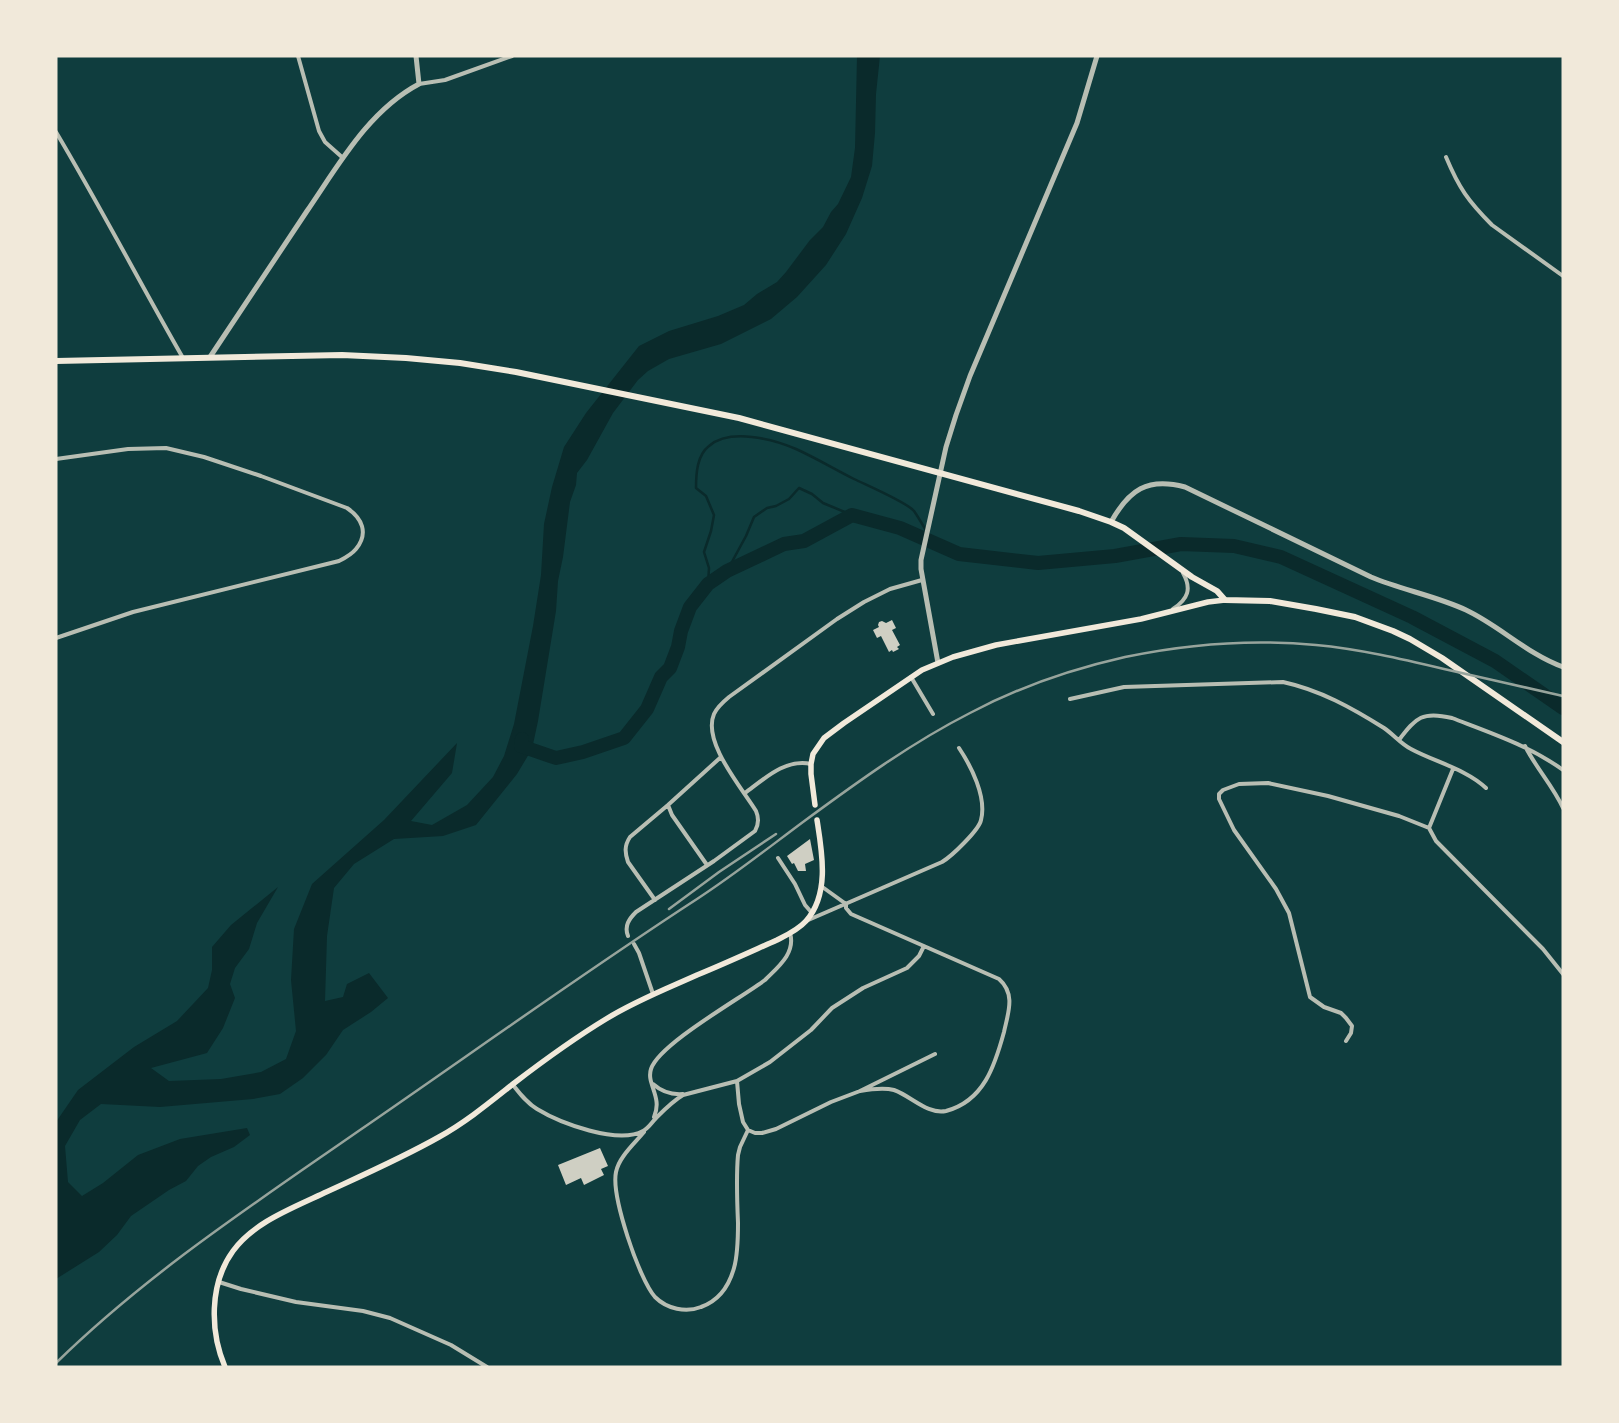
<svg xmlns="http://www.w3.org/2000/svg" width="1619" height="1423" viewBox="0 0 1619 1423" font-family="Barlow,sans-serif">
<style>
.water{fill:#0a2a2b}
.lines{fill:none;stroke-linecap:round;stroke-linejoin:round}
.stream{stroke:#0a2a2b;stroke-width:2.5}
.river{stroke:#0a2a2b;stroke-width:14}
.building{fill:#cfcfc3}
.minor{stroke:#b8beb3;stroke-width:4}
.tertiary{stroke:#b8beb3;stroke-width:5}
.secondary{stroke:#f1e9da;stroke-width:5.5}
.primary{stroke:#f1e9da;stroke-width:6}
.rail{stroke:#97a49c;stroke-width:2.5}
</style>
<rect width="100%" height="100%" fill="#0f3d3e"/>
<path class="water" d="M857,56h23l-4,38 -1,39 -3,33 -10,32 -16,36 -20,31 -29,32 -26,22 -50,25 -52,15 -21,12 -10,9 -25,33 -26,47 -10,13 -1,12 -6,17 -7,55 -5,24 -2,30 -18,110 -6,28 -15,25 -41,51 -33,11 -49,3 -40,25 -20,24 -7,48 -2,65 18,-4 4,-13 22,-11 19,25 -17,14 -28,18 -17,25 -23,23 -23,16 -27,5 -93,8 -59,-3 -21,16 -15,26 3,36 14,14 21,-13 35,-28 42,-16 67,-11 3,7 -16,12 -23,10 -13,9 -12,15 -17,9 -38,26 -14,19 -18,17 -43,27v-157l22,-32 56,-43 43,-26 31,-33 4,-18v-23l19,-22 47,-38 -21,36 -8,26 -14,19 -5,16 5,14 -12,30 -16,25 -56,15 18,13 52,-2 40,-7 25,-13 10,-28 -5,-51 3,-51 18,-45 72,-64 73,-77 -5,30 -41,48 21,4 35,-20 26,-28 11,-21 10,-32 19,-98 8,-51 3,-51 8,-37 12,-40 22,-34 53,-67 30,-15 49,-15 26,-11 13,-11 20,-12 9,-10 24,-32 13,-13 8,-15 7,-8 13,-27 4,-29z"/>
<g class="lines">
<path class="stream" d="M727,571l19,-35 8,-19 13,-9 9,-2 13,-7 10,-11 13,6 11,9 29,12
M708,584l1,-16 -5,-16 7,-21 3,-16 -8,-19 -10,-8c0,-14 1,-33 13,-42 21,-18 64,-7 87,3 20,9 38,20 58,30 12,6 52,23 60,32 7,10 13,22 20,33"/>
<path class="river" d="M522,739l-1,7 35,12 27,-6 41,-14 23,-29 14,-32 9,-9 8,-21 3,-16 9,-24 18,-23 19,-13 57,-27 20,-3 48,-26 48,13 59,26 79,9 77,-7 66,-12 53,2 47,11 131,60 83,44 68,47"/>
</g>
<path class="building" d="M892,620l4,8 -4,2 8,15 -3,2 2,2 -6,3 -1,-2 -3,2 -8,-16 -4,2 -4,-8 6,-3 -1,-2 1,-3 3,-1 4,2z
M810,839l4,21 -9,4 1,7h-8l-4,-8 -2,1 -5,-8z
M600,1148l8,18 -7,3 3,6 -20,10 -3,-7 -15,7 -8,-20z"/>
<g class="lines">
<path class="minor" d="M298,56l21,75 6,11 18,16
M419,84l26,-4 67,-24
M56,132c44,74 84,151 127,226
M1446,157c13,31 22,44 46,68l71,51
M56,459l72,-10 38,-1 38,9 57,19 86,32c15,10 22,25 9,41 -4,5 -11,9 -17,12l-206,51 -77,26
M1173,609c15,-10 19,-20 10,-36
M911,677l22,37
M1070,699l54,-12 159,-5c37,8 69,26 101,46 9,6 17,16 27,21 24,13 55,20 75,39
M1399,740c17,-23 24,-29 53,-22 39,15 78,28 111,52
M1525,746c11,22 28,40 38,62
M745,793c19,-14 41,-35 66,-29
M668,805l4,10 35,50
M1429,828l24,-59
M778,858l17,26 10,21 7,8
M821,886l25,18v4l5,6 148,65c17,15 9,34 5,53 -9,33 -20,69 -58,79 -18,4 -35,-15 -52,-21 -11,-3 -23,-1 -34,1
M655,900l-27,-38c-3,-9 -4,-16 2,-25l38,-32 53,-48
M806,921l136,-59c10,-6 37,-32 39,-42 6,-23 -10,-54 -22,-72
M628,936c-4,-10 1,-17 8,-24l78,-51 41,-30c4,-7 4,-13 1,-20 -14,-23 -54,-69 -42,-97 3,-7 9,-12 15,-17l108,-78 27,-17 26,-13 32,-9
M634,944l5,9 14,41
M1346,1041l5,-8 1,-7 -6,-8 -5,-5 -17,-6 -14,-10 -21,-84 -13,-24 -42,-59 -15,-31v-5l4,-4 16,-6 29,-1 60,13 71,20 30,12 7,13 107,108 20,25
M737,1081l2,23 4,18 5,8 7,3h7l14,-4 55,-27 29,-11 75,-37
M653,1084c9,8 18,11 30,10
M513,1085c7,9 14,18 24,24 23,14 81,36 106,22 6,-3 9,-9 14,-14 8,-8 16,-16 26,-22l54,-14 33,-19 41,-32 21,-22 31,-20 44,-20 12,-12 5,-10
M654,1117c9,-20 -8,-33 -3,-48 8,-25 90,-71 114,-89 13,-13 31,-27 25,-47
M644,1132c-10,12 -25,25 -28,40 -5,24 23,107 39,125 12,12 31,16 46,10 17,-6 28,-21 33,-39 4,-14 4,-30 4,-45 -1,-23 -2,-46 0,-68l2,-8 8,-17
M219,1282l22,7 55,13 67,9 27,7 61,27 36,22"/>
<path class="tertiary" d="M210,357c32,-48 64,-97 97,-146 31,-45 61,-100 112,-127l-3,-28
M1111,522c18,-32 36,-45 74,-35l186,90c31,13 65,19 95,33 34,16 61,44 97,57
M938,663l-17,-94v-9l25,-113 10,-32 14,-39 107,-253 20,-67"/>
<path class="secondary" d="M815,805l-4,-31v-10l2,-10 11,-16 20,-15 78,-53 31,-13 43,-12 145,-26 67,-17 17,-2
M225,1367c-15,-35 -16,-83 8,-116 21,-29 60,-43 91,-58 39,-18 78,-35 115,-56 27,-15 50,-34 74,-53 30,-23 60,-45 93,-65 29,-18 60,-30 91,-44 27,-11 53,-23 80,-35 10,-5 21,-10 29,-19 24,-27 16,-69 11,-101"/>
<path class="primary" d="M56,361l286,-6 64,3 54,5 56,9 223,46 340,93 32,11 13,6 68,49 25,14 8,9 45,1 46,8 39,8 38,14 17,8 32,19 121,84"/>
<path class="rail" d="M669,909l50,-37 57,-38
M56,1363c92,-90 199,-160 304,-233 112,-77 223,-157 337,-231 37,-24 71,-51 106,-77 53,-39 108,-79 167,-109 49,-26 102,-44 155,-56 62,-13 128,-18 191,-12 43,4 86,14 128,24 40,9 79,18 119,27"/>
</g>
<rect width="1619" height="1423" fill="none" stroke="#f1e9da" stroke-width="115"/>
</svg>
